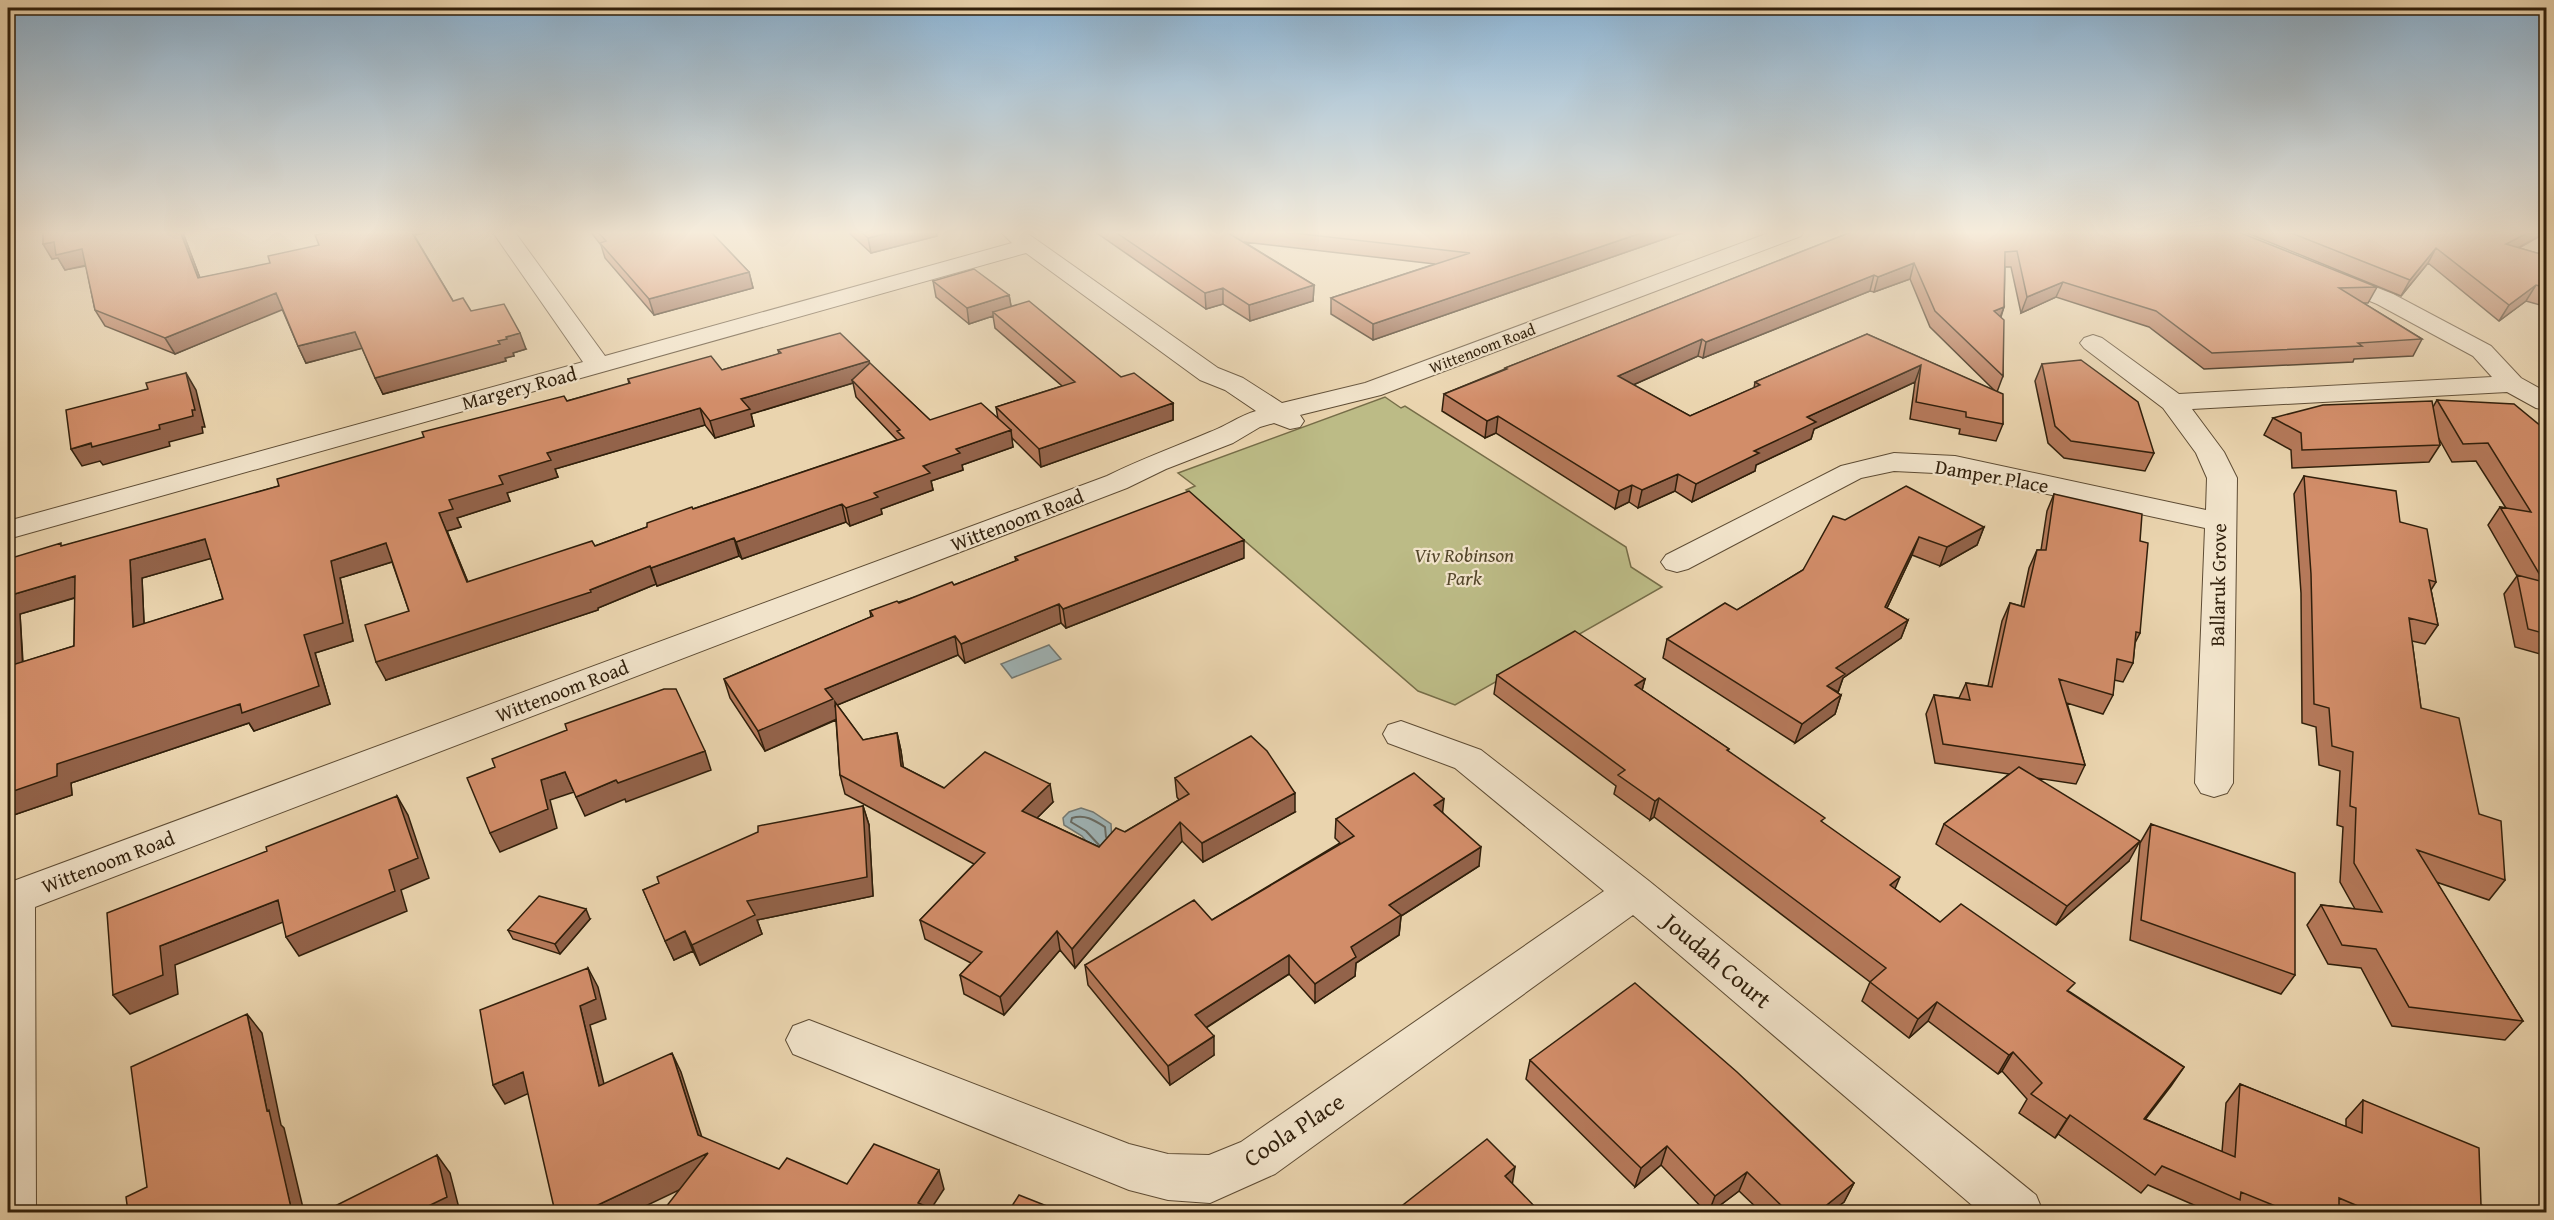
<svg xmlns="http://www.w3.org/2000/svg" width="2554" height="1220" viewBox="0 0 2554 1220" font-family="'Gentium Book Plus',serif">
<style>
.green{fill:#bcbb86;stroke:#766d48;stroke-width:1.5}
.water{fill:#9fb5b8;stroke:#737973;stroke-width:1.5}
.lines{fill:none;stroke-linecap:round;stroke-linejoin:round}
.shore{stroke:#686a62;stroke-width:2}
.minor-casing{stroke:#5e4c34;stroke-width:2}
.minor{fill:#f1e3ca;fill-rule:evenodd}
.wall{fill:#b5795a;stroke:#301f0b;stroke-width:1.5;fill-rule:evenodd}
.shaded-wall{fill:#93634a;stroke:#301f0b;stroke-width:1.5}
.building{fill:#d28d69;stroke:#301f0b;stroke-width:1.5;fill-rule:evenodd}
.labels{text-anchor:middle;stroke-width:4.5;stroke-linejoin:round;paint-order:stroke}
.far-street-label{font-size:16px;fill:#301f0b;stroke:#f1e3ca}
.street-label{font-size:20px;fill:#301f0b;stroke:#f1e3ca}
.park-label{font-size:20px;font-style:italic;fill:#53462a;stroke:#f1e3ca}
.near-street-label{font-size:24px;fill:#301f0b;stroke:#f1e3ca}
</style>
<rect width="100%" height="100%" fill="#ead4ae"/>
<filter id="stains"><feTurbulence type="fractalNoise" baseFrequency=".00333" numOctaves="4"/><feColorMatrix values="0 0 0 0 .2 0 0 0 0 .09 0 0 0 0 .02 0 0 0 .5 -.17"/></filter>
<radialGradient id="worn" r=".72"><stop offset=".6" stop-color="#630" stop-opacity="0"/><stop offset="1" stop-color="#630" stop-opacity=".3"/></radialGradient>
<path class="green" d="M1385,397l16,11 4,-2 221,141 5,20 31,20 -207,118 -37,-14 -232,-201 9,-4 -17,-13z"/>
<path class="water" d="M1049,645l12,14 -49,19 -11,-14z
M1081,808l12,4 18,12 1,19 -18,8 -12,-15 -18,-11 -1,-7 6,-6z"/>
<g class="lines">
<path class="shore" d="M1099,845l-13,-14 -15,-9 1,-4c13,-4 22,2 33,9l1,10"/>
<defs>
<path id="minor" d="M492,231h22l91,125 407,-113 -10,-10 2,-2h20l194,137 25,10 39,25 83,-20 409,-152h30l-3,5 -420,159 -81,20 4,6 -4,6 -10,2 -16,-6 -14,4 -27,16 -67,26 -39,19 -1092,419 1,305h-28v-329l1099,-407c34,-17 68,-29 103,-44 16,-6 29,-16 46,-21l-31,-21 -25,-10 -174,-127 -1018,286v-18l575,-159z
M2332,270l61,24 98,52 30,32 25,14v18l-10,-2 -29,-16 -315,17 32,43 13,26 -4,305 -6,10 -13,4 -13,-4 -6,-10 10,-255 -250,-54 -61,-3 -33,7 -173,91 -11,3 -11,-3 -5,-7 5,-7 175,-89 53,-13 61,3 251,54 1,-32 -11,-25 -33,-45 -79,-60 -4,-5 4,-5 9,-3 9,3 77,56 313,-17 -19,-21 -96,-52 -53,-22 -4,-5 4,-5z
M1401,721l80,29 168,131 387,314 7,17h-63l-347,-297 -358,259 -65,29 -42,-3 -39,-10 -336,-136 -7,-14 7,-14 16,-6 320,124 39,10 41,1 32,-13 363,-251 -149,-123 -67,-25 -5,-9 5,-9z"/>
</defs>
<use href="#minor" class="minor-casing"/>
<use href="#minor" class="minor"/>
</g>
<path class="wall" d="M43,231h149l-9,2 17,45 232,-47 -18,4 39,66 18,10 55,38 -13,4 1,3 -9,2 1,3 -123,33 -21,-46 -56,15 -8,-17 -16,-37 -107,45 -70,-28 -10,-16 -9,-44 -21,4 -7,-12 -6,1z
M590,231h120l39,41 4,16 -99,27 -49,-57 -4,-13z
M847,231h89l1,5 -66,17z
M1094,231h593l-314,109 -42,-26v-16l104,-34 -191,-22 70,43 -1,16 -63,20 -27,-17 -17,5z
M1854,231l523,56 -9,16h-5l59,36 -9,17 -59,3 -1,3 -149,7 -55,-42 -93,-30 -35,16 -10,-46h-6l-1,40 -3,10 2,59 -6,16 6,32 -7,17 -37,-7 1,-5 -50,-10 5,-37 -101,47 -3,10 -55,26 -1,6 -63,31 -17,-11 -37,17 -9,-6 -14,7 -119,-76 -11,5 -43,-27 2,-17 61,-25v-1zM1910,279l20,48 65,64 -128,-57 -112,48 -1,6 -64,28 -57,-31 65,-29 5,2 167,-67 4,1z
M2242,231h305v1l-28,16 28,8v51l-21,-6 -27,20 -71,-58 -27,33z
M933,281l76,14 2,12 110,70 52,26v17l-132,47 -30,-30 2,10 -51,18 1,5 -32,11 2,9 -52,19 1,5 -32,12 -4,-4 -104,37 -3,-3 -82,30 -1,-2 -58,24v2l-212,70 23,-69 -17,-49 -52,16 13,63 -38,12 15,51 -76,27 -5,-8 -178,60 1,12 -64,22v-86l5,-2 -1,-53 -4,1v-118l55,-13 158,-43 346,-102 62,-17 -1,-5 94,-9 57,-16 -1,-4 91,11v2l61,57 68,-1 -2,-12 66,-21 -67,-58 -2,-12 -24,8 -33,-27zM853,383l3,14 41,43 -204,69 -46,18 -52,19 -127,36 -21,-51 14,-4 -4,-9 53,-17 -3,-8 51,-16 -3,-8 150,-44 10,13 39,-12 -3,-12zM211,558l12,41 -79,25 -2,-46zM75,598l-1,48 -51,16 -3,-48z
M2042,364l112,89 -9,18 -81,-13 -16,-15 -13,-62z
M2437,400l110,31v225l-32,-9 -11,-53 13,-18 -29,-51 12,-18 6,1 -30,-47 -24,1 -14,-25 2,8 -11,17 -137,6 -1,-18 -27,-15 9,-17 160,-11z
M2304,476l96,46 36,60 -5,8 7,35 -13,19 -13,-3 9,67 58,106 26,66 -16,20 -53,-18 87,139 -18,19 -113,-14 -31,-58 -33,-4 -21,-39 14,-20 34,4 -15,-27 3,-55 -6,-2 3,-54 -21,-6 -3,-38 -14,-4 -1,-130 -7,-99z
M2054,494l86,47v92l-5,10 -2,20 -10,19 -9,-2 -1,15 -10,19 -36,-11 18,62 -9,19 -39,-6 92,83 -73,64 -120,-81 8,-20 65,-50 -74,-11 -9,-49 8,-19 25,3 7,-15 22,3 14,-65 8,-18 11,3 8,-38 8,-18h4l6,-39z
M1845,520l139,7 -7,18 -37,21 -28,-11 -25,53 21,12 -7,18 -58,40 -5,15 3,2 -6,19 -40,29 -132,-85 4,-19 70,-29 66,-40z
M1015,557l229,1 -178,70 -5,-5 -96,40 -7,-8 -121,50 26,35 34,-7 4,18 2,16 41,21 109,14 -16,16 62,29 80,-47 -2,-3 -2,-19 120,34 -92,50 -21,-21 -107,127 -15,-18 -56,65 -40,-21 -4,-19 11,-12 -46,-24 -5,-19 54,-56 -129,-70 -5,-19 -4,-55 -71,31 -35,-53 -6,-19 147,-62 -1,-6 84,-26 62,-24z
M1497,675l148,4 -3,11 87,59 -1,2 95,72 72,66 45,33 130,70 114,75 -39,52 77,33 4,-49 14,-19 106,43v-8l17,-19 118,105 16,7h-287l-62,-27 -7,8 -83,-59 -3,4 -36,-25 8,-14 -25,-28 -4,3 -70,-53 -19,17 -47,-37 8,-19 -216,-165 -4,3 -36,-26 2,-8 -122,-92z
M863,806l6,19 4,71 -116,24 5,14 -62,31 -7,-14 -19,9 -31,-70z
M1443,813l36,53 -78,50 -2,19 -43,28 -1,13 -40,27 -26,-29 -83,54 8,27 -44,30 -82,-100 -3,-20 127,-45 128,-77 -5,-5 1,-19z
M2151,824l144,151 -14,19 -151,-54 10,-97z
M590,919l-30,35 -47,-15 -5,-9z
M1530,1060l324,123 -10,19 -13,10h-70l-22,-21 -28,21h-5l-45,-47 -26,22 -109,-108z
M2547,1195v17h-4l-1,-13z"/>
<path class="shaded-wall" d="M180,231h12l-9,2 23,61 -8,-16z
M409,231h23l-21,5z
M896,231h40l1,5 -66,17 -3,-15z
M1647,231h40l-314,109v-16z
M2531,231h16v1l-50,27 9,-15z
M54,242l28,7 9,15 -26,6 -7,-12 -6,1 -9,-15z
M2436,248l-8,15 -27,33 9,-16z
M1914,263l-4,16 -36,13 4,-15z
M749,272l4,16 -99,27 -5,-16z
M1874,275l-4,16 -167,67 3,-16z
M2063,282l-7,15 -35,16 6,-16z
M1314,285l-1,16 -63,20 -1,-16z
M2536,285l-10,16 -27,20 10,-16z
M1223,288v16l-17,5 -1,-16z
M276,293l8,16 -109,45 -10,-16z
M1009,295l3,16 -19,1v4l-24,8 -2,-16z
M2004,307l-6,16 -4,-12z
M355,332l8,16 -57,15 -8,-17z
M520,333l6,16 -13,4 1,3 -9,2 1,3 -123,33 -8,-16 123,-37 8,-4z
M1702,339l-4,17 -83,37 3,-17z
M869,361l3,16 -20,3 1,3 -102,31 3,12 -39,12 -5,-17 31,-22z
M1921,365l-6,17 -101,47 -3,10 -55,26 -1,6 -63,31 4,-18 58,-33 53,-34z
M186,373l10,17 9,37h-3l1,6 -34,9 1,4 -67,19 -3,-4 -18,5 -11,-17 88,-24z
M1173,403v17l-132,47 -2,-18z
M700,408l5,17 -150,44 3,8 -51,16 3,8 -53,17 4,9 -14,4 28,69 -8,-18 -28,-69 10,-13 98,-47z
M1498,416l-2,17 -11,5 2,-17z
M1011,430l2,17 -51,18 1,5 -32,11 2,9 -52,19 1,5 -32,12 -4,-18 110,-59z
M1678,474l-3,17 -37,17 4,-18z
M1632,485l-3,17 -14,7 4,-18z
M842,504l4,18 -104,37 -6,-17z
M1984,527l-7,18 -37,21 7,-19z
M1919,537l-7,18 -33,70 6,-18z
M734,538l5,18 -82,30 -6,-18z
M205,539l11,18 -74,21 3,67 -12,-18 -3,-67z
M1244,540v18l-178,70 -3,-19z
M386,543l9,18 -55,17 13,63 -38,12 15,51 -76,27 -5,-8 -178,60 1,12 -64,22v-24l49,-29 247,-129 27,-74z
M650,566l6,18 -58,24v2l-212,70 -10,-18 214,-72z
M75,576l12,18 -67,20 3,58 -15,5v-81z
M1059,604l2,19 -96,40 -4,-19z
M1908,620l-7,18 -58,40 -5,14 -11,-6 9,-18z
M955,636l3,19 -123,51 4,12 -74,33 -7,-20 67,-42z
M1645,679l-5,19 -5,-13z
M1841,695l-6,19 -40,29 7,-19z
M897,733l4,18 5,34 -5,-19z
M705,751l6,19 -85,32 -1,-3 -40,17 -9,-19 40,-17z
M565,772l9,20 -24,8 7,28 -57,24 -10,-19 51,-53z
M1050,784l3,18 -28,28 -3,-19z
M1295,793v19l-92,50 -1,-19z
M397,796l11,19 21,63 -28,12 6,21 -108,45 -13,-19 103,-67z
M1659,798l-5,19 -4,3 5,-19z
M1444,799l-2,19 -8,-13z
M863,806l6,19 4,71 -116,24 5,14 -62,31 -8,-20z
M1180,822l2,19 -107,127 -3,-19z
M2140,841l-11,20 -73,64 11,-19z
M1481,847l-2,19 -78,50 -2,19 -43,28 -1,13 -40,27v-19l36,-37 38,-42z
M1900,877l-8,19 -2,-11z
M278,900l13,19 -116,46 3,29 -48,20 -17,-19 47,-49z
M586,909l4,10 -30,35 -5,-10z
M685,931l8,20 -19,9 -9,-19z
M1057,931l3,19 -56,65 -4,-18z
M1289,955v19l-93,60 -1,-19z
M588,968l10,19 8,32 -16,6 19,80 -10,-19 -19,-80z
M1937,1002l-9,19 -19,17 9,-19z
M247,1014l15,19 19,92 3,3 20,84h-12l-25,-101z
M1214,1036v19l-44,30 -2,-19z
M2013,1052l-11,19 -4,3 11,-19z
M672,1053l9,19 26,81 -9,-18z
M2184,1067l-13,19 -40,52 13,-19z
M523,1072l11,19 -29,13 -12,-19z
M2070,1115l-12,19 -3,4 12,-19z
M1667,1146l-6,19 -26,22 6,-19z
M707,1153l10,19 -84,40h-50z
M437,1155l13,18 10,39h-44z
M1515,1167l-3,19 -7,-10z
M939,1170l5,19 -15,23 -11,-9z
M1747,1172l-8,19 -28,21h-2l6,-16z
M1854,1183l-10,19 -13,10h-13z"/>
<path class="building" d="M43,231h137l18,47 72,-15 -2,-7 51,-11 -4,-10 16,-3v-1h80l42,70 10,-3 8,13 33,-7 16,29 -14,4 1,2 -9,2 2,3 -125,34 -20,-46 -57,14 -22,-53 -111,45 -70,-28 -13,-61 -26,6 -2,-13 -11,2z
M597,231h113l39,41 -100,27 -49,-56 6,-2z
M860,231h36l-28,7z
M1114,231h111l89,54 -65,20 -26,-17 -18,5z
M1276,231h371l-274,93 -42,-26 139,-45z
M1854,231h382l141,56 -38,1 83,51 -64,4 4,3 -150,7 -56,-42 -93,-29 -36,15 -10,-46 -12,1 -1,55 -10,4 10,9 -1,56 -68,-65 -21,-48 -36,14 -4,-2 -168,67 -4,-3 -84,37 72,40 70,-31 -5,-3 112,-48 136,60v30l-37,-7v-5l-50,-10 5,-37 -114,52 9,5 -62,29 5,2 -63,31 -18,-10 -36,16 -10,-5 -13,6 -121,-75 -11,5 -43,-27 63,-25 -2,-1z
M2286,231h245l-25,13 41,12v32l-11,-3 -27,20 -73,-57 -26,32z
M974,269l35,26 -42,13 -34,-27z
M1029,301l92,76 13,-4 39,30 -134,46 -43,-42 79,-25 -82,-70z
M840,333l29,28 -128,38 9,10 -40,12 -10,-13 -153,45 4,7 -52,16 4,8 -54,16 4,9 -14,4 28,69 125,-41 3,5 52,-19v-4l45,-16 1,2 211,-71 -7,-7 3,-1 -48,-50 18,-17 60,57 51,-17 30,27 -55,19 4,4 -37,13 7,7 -56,20 4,4 -32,11 -4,-4 -106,38 -2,-4 -83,30 -1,-2 -60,24 1,2 -215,70 -11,-37 44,-14 -23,-68 -55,18 12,62 -39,12 15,51 -77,27 -2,-9 -183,60v12l-49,17v-62l5,-2 -1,-64 62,-19 1,-70 -67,20v-37l53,-16v3l218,-60 -2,-7 147,-42 -2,-5 142,-36 3,5 63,-18 -2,-4 83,-23 11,14 59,-17 -3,-3zM205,539l18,60 -90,28 -3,-67z
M2081,360l57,42 16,51 -83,-12 -16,-15 -13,-62z
M186,373l9,37h-3l1,6 -34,9 1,4 -68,18 -1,-4 -20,6 -5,-39 82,-21 -2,-6z
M2437,400l77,4 33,27v203l-19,-5 -11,-54 27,7 -44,-75 31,5 -43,-69 -25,1z
M2432,401l8,44 -138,5 -1,-17 -28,-15 50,-13z
M2304,476l92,15 4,31 27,7 9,53 -7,-2 9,45 -29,-7 12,90 38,10 20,96 22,7 4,59 -88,-30 106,171 -114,-14 -33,-58 -34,-4 -21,-40 61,7 -28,-49 2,-55 -6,-2 3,-54 -21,-6 -3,-38 -15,-4 -3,-130z
M1906,486l78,41 -37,20 -28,-10 -34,70 23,13 -72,48 9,6 -18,12 14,9 -39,29 -135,-85 58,-36 12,7 66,-40 30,-54 12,4z
M1189,491l55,49 -181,69 -4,-5 -98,40 -6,-8 -130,53 8,10 -75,32 -34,-52 149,-63 -3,-5 27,-10 2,2 53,-21 2,3 64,-25 -3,-3z
M2054,494l88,20 -2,27 8,2 -8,90 -4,-1 -3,31 -16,-4 -4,36 -54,-16 26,86 -142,-21 -9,-49 36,5 -4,-17 26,4 18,-84 14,4 13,-57h9z
M8,603l1,51h-1z
M1575,631l70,48 -10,6 94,64 -2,1 98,68 -4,3 79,56 -10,8 50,37 21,-18 114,79 -8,8 117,76 -40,52 91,38 5,-73 122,49 1,-33 116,48 2,57 16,7h-125l-33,-14v14h-49l-49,-20 -1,8 -78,-34 -7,9 -85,-60 -3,4 -36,-25 11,-11 -29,-31 -4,3 -72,-53 -19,17 -48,-37 16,-14 -227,-170 -4,3 -37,-26 7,-5 -128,-95z
M664,689h12l29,62 -87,32 -2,-3 -40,17 -11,-25 -24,8 7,29 -58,24 -23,-55 28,-11 -3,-8 75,-29 -2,-6z
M835,702l28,38 34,-7 4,33 43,22 41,-36 65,32 -28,27 77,36 17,-19 9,4 64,-38 -14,-16 76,-42 16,15 28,42 -93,50 -22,-21 -108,127 -15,-18 -57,66 -40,-22 22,-23 -62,-32 65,-67 -145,-78z
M2019,767l121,74 -73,65 -123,-82z
M1414,773l30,26 -10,6 47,42 -92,58 12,10 -50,32 5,10 -41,27 -26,-29 -94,60 19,21 -46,30 -83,-101 109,-65 18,20 142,-84 -18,-17z
M397,796l21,62 -29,12 6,21 -109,46 -8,-37 -118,46 3,29 -50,20 -6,-82 160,-62 -1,-4z
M863,806l4,71 -120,24 8,14 -63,30 -7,-14 -20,10 -22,-51 16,-7 -2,-6 101,-45v-6z
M2151,824l144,49v102l-154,-55z
M539,896l47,13 -31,35 -47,-14z
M588,968l8,31 -16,7 19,80 73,-33 26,82 81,34 8,-11 60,26 27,-40 65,26 -21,33 22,9h-278l46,-59 -125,59h-28l-32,-140 -30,13 -13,-75z
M1635,983l102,89 117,111 -36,29h-30l-41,-40 -32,24 -48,-50 -26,22 -111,-108z
M247,1014l20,97 2,-1 23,102h-164l-2,-15 21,-10 -16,-120z
M1487,1139l28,28 -10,9 35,36h-146z
M437,1155l10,42 -31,15h-93z
M1019,1195l43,17h-54z"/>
<linearGradient id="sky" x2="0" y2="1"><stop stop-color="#8bb4d5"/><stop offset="0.58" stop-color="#f6ecdb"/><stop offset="1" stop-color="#f6ecdb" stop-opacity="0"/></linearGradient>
<rect width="2554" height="401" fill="url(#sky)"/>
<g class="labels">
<g class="far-street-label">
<text transform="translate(1482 348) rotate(-21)" y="6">Wittenoom Road</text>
</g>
<g class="street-label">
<text transform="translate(519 388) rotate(-15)" y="7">Margery Road</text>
<text transform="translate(1992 476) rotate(10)" y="7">Damper Place</text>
<text transform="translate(1017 520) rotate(-21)" y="7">Wittenoom Road</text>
<text transform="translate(2218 585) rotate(-89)" y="7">Ballaruk Grove</text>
<text transform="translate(562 691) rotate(-21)" y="7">Wittenoom Road</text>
<text transform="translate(108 862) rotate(-21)" y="7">Wittenoom Road</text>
</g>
<g class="park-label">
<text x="1464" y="562">Viv Robinson<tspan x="1464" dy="23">Park</tspan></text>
</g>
<g class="near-street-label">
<text transform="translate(1717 961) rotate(40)" y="8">Joudah Court</text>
<text transform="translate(1294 1130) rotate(-33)" y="8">Coola Place</text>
</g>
</g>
<rect width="2554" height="1220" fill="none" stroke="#ead4ae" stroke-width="30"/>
<rect x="9" y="9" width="2536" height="1202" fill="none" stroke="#301f0b" stroke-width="3"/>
<rect x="15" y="15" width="2524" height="1190" fill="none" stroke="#301f0b" stroke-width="1.5"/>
<rect width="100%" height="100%" filter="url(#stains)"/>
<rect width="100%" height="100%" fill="url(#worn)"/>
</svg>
